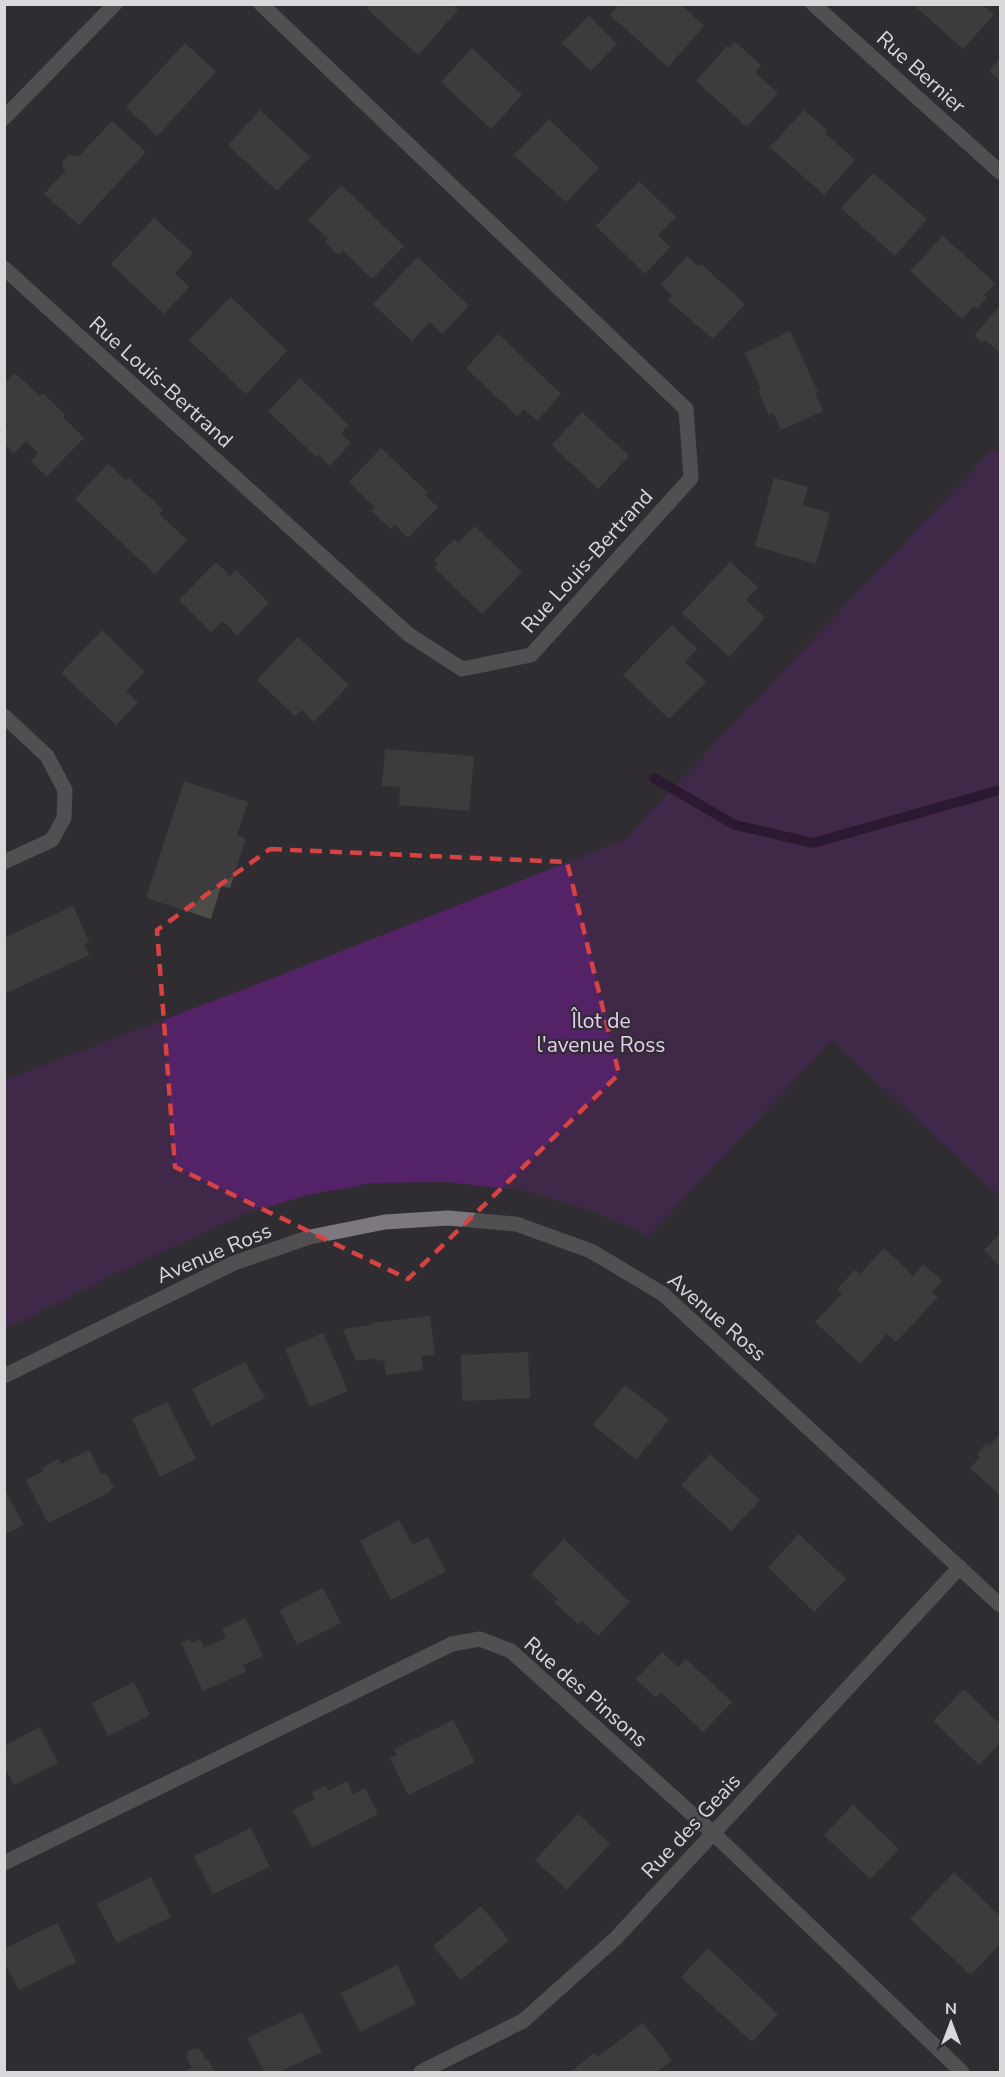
<svg xmlns="http://www.w3.org/2000/svg" width="1005" height="2077" viewBox="0 0 1005 2077" font-family="'Nunito Sans',sans-serif">
<style>
.green{fill:#542367}
.lines{fill:none;stroke-linecap:round;stroke-linejoin:round}
.stream{stroke:#240032;stroke-width:10}
.building{fill:#4e4c47}
.street{stroke:#7c787d;stroke-width:15}
.marked{fill:none;stroke:#d74243;stroke-width:4.5;stroke-dasharray:12 8;stroke-linejoin:round}
.labels{text-anchor:middle;stroke-width:4.5;stroke-linejoin:round;paint-order:stroke}
.street-label{font-size:21px;fill:#dad8db;stroke:#302d32}
.park-label{font-size:21px;fill:#e8ccf5;stroke:#302d32}
</style>
<rect width="100%" height="100%" fill="#302d32"/>
<path class="green" d="M993,449l7,6v742l-168,-157 -183,196 -56,-25 -68,-20 -78,-9 -75,1 -65,12 -67,21 -126,58 -109,55v-249l253,-96 366,-144z"/>
<g class="lines">
<path class="stream" d="M654,778l81,47 78,18 187,-53"/>
</g>
<path class="building" d="M369,4h84l5,6 -40,45 -52,-47z
M619,4h61l24,22 -36,41 -58,-52z
M920,4h62l12,11 -31,34 -46,-41z
M589,16l28,28 -26,27 -29,-28z
M735,42l26,23 -6,7 23,21 -31,34 -51,-46 31,-35 3,2z
M185,43l31,29 -59,64 -31,-29z
M472,48l50,47 -31,34 -50,-47z
M1000,58v23l-11,-10z
M260,110l50,47 -33,34 -49,-46z
M804,110l23,20 -2,3 30,27 -31,35 -54,-48z
M549,119l50,49 -33,34 -52,-47z
M112,121l34,31 -67,73 -35,-31 22,-24 -3,-2v-7l6,-6 10,1z
M873,173l54,46 -32,37 -54,-48z
M639,181l37,36 -18,18 12,12 -25,27 -49,-48z
M341,185l63,61 -32,33 -29,-28 -4,4 -14,-13 3,-4 -20,-18z
M154,218l39,35 -18,20 14,14 -25,27 -53,-50z
M943,236l52,47 -11,12 3,3 -10,10 -3,-2 -12,13 -52,-48z
M687,256l12,11 2,-3 44,40 -32,35 -45,-39 4,-5 -11,-10z
M418,257l51,49 -27,28 -12,-12 -18,19 -39,-37z
M231,297l56,54 -41,43 -57,-54z
M998,308l2,2v43l-15,-13 -3,3 -8,-7z
M790,331l28,61 -3,1 8,18 -42,19 -8,-17 -4,2 -11,-24 3,-2 -16,-36z
M498,334l63,60 -24,27 -13,-12 -7,7 -51,-48z
M15,373l25,23 3,-3 22,22 -2,2 21,21 -38,39 -15,-16 7,-8 -12,-12 -12,12 -10,-9v-15l4,-3 -4,-4v-38z
M300,378l49,47 -8,8 10,10 -21,23 -11,-11 -3,2 -48,-46z
M582,412l47,44 -31,33 -46,-44z
M381,448l46,44 -2,3 13,12 -30,31 -13,-13 -4,4 -20,-18 4,-4 -26,-25z
M108,464l18,16 3,-2 34,32 -4,4 28,26 -32,34 -80,-75z
M774,478l34,9 -5,18 27,8 -14,51 -61,-18z
M475,526l47,46 -40,42 -47,-46 3,-4 -4,-4 20,-21 4,4z
M216,562l14,14 6,-6 33,33 -32,32 -14,-14 -12,11 -32,-32z
M730,562l28,25 -12,13 19,18 -36,39 -47,-44z
M672,625l25,24 -12,13 21,20 -37,37 -46,-44z
M102,630l43,42 -19,19 12,12 -22,22 -55,-52z
M298,637l51,48 -35,37 -12,-12 -7,6 -38,-36z
M385,749l89,7 -5,55 -70,-6 1,-18 -18,-1z
M184,781l64,21 -11,33 9,3 -16,50 -9,-2 -10,33 -65,-21z
M73,906l16,36 -5,3 5,10 -85,39v-56z
M1000,1234v33l-16,-17z
M884,1248l29,28 10,-12 19,17 -11,11 7,5 -42,45 -9,-8 -27,30 -45,-42 27,-28 -5,-5 18,-19 5,4z
M430,1316l5,39 -14,1 2,14 -37,5 -2,-15 -8,1 -1,-3 -19,3 -13,-32 28,-4v-2z
M323,1333l25,58 -38,16 -25,-58z
M528,1352l2,46 -68,3 -1,-46z
M245,1362l20,36 -54,28 -19,-37z
M625,1385l44,34 -33,41 -43,-35z
M167,1402l29,57 -36,18 -28,-58z
M1000,1434v61l-30,-27 10,-11 -3,-3 9,-11 3,3z
M89,1450l13,25 4,-2 8,15 -5,2 1,2 -62,31 -22,-43 18,-9 -2,-3 16,-9 3,5z
M710,1454l50,46 -29,31 -50,-46z
M4,1488l20,37 -20,10z
M399,1520l14,25 15,-8 18,34 -55,29 -31,-59z
M799,1534l47,45 -32,33 -46,-45z
M564,1539l66,63 -32,34 -16,-15 -3,4 -25,-23 4,-3 -27,-25z
M323,1588l18,35 -44,22 -17,-35z
M245,1618l18,38 -20,9 3,7 -43,19 -22,-48 9,-4 2,4 8,-4 4,9 22,-10 -4,-9z
M662,1652l16,15 8,-8 46,43 -29,30 -42,-40 -5,6 -20,-19z
M134,1682l16,33 -42,21 -16,-33z
M964,1689l36,35v19l-21,22 -46,-44z
M453,1720l22,42 -67,33 -18,-37 7,-3 -3,-6z
M40,1727l18,36 -44,22 -10,-19v-20z
M347,1781l6,13 12,-6 13,26 -66,34 -19,-38 22,-11 -3,-7 14,-7 2,6z
M853,1805l46,44 -29,30 -46,-44z
M578,1814l32,30 -43,46 -32,-30z
M251,1828l19,39 -57,27 -19,-38z
M954,1872l46,44v28l-29,31 -61,-56z
M151,1877l20,40 -54,26 -20,-39z
M481,1906l28,34 -48,40 -28,-34z
M57,1923l19,39 -57,28 -15,-29v-12z
M708,1948l70,66 -26,28 -71,-65z
M397,1965l19,39 -56,28 -19,-39z
M302,2012l20,40 -43,20h-15l-17,-34z
M643,2023l29,37 -15,12h-87l24,-19 3,4z
M195,2048l6,2 5,10 2,-1 7,13h-33l10,-4 -5,-10 1,-7z"/>
<g class="lines">
<path class="street" d="M813,4l187,168
M4,118l111,-114
M4,268l404,366 54,35 69,-14 160,-177 -5,-69 -425,-405
M4,716l43,40 18,34 -1,28 -12,22 -48,22
M4,1376l230,-113 76,-26 75,-15 63,-4 68,6 75,27 72,43 337,311
M4,1863l448,-219 28,-5 31,12 202,182 249,239
M421,2072l102,-51 93,-83 344,-371"/>
</g>
<path d="M0 0H1005V2077H0ZM270,849l297,13 52,212 -211,205 -233,-112 -18,-237z" fill="#302d32" fill-opacity=".55" fill-rule="evenodd"/>
<path class="marked" d="M270,849l297,13 52,212 -211,205 -233,-112 -18,-237z"/>
<g class="labels">
<g class="street-label">
<text transform="translate(921 72) rotate(42)" y="7">Rue Bernier</text>
<text transform="translate(161 382) rotate(42)" y="7">Rue Louis-Bertrand</text>
<text transform="translate(587 561) rotate(-48)" y="7">Rue Louis-Bertrand</text>
<text transform="translate(214 1253) rotate(-23)" y="7">Avenue Ross</text>
<text transform="translate(717 1317) rotate(41)" y="7">Avenue Ross</text>
<text transform="translate(586 1692) rotate(41)" y="7">Rue des Pinsons</text>
<text transform="translate(691 1826) rotate(-47)" y="7">Rue des Geais</text>
</g>
<g class="park-label">
<text x="601" y="1028">Îlot de<tspan x="601" dy="24">l'avenue Ross</tspan></text>
</g>
</g>
<rect width="1005" height="2077" fill="none" stroke="#dad8db" stroke-width="12"/>
<g transform="translate(951 2023)" stroke="#302d32" stroke-width="4.5" paint-order="stroke">
<path d="M0-4.5L10 22L0 15L-10 22Z" fill="#dad8db"/>
<text y="-9" font-size="16" font-weight="bold" text-anchor="middle" fill="#dad8db">N</text>
</g>
</svg>
